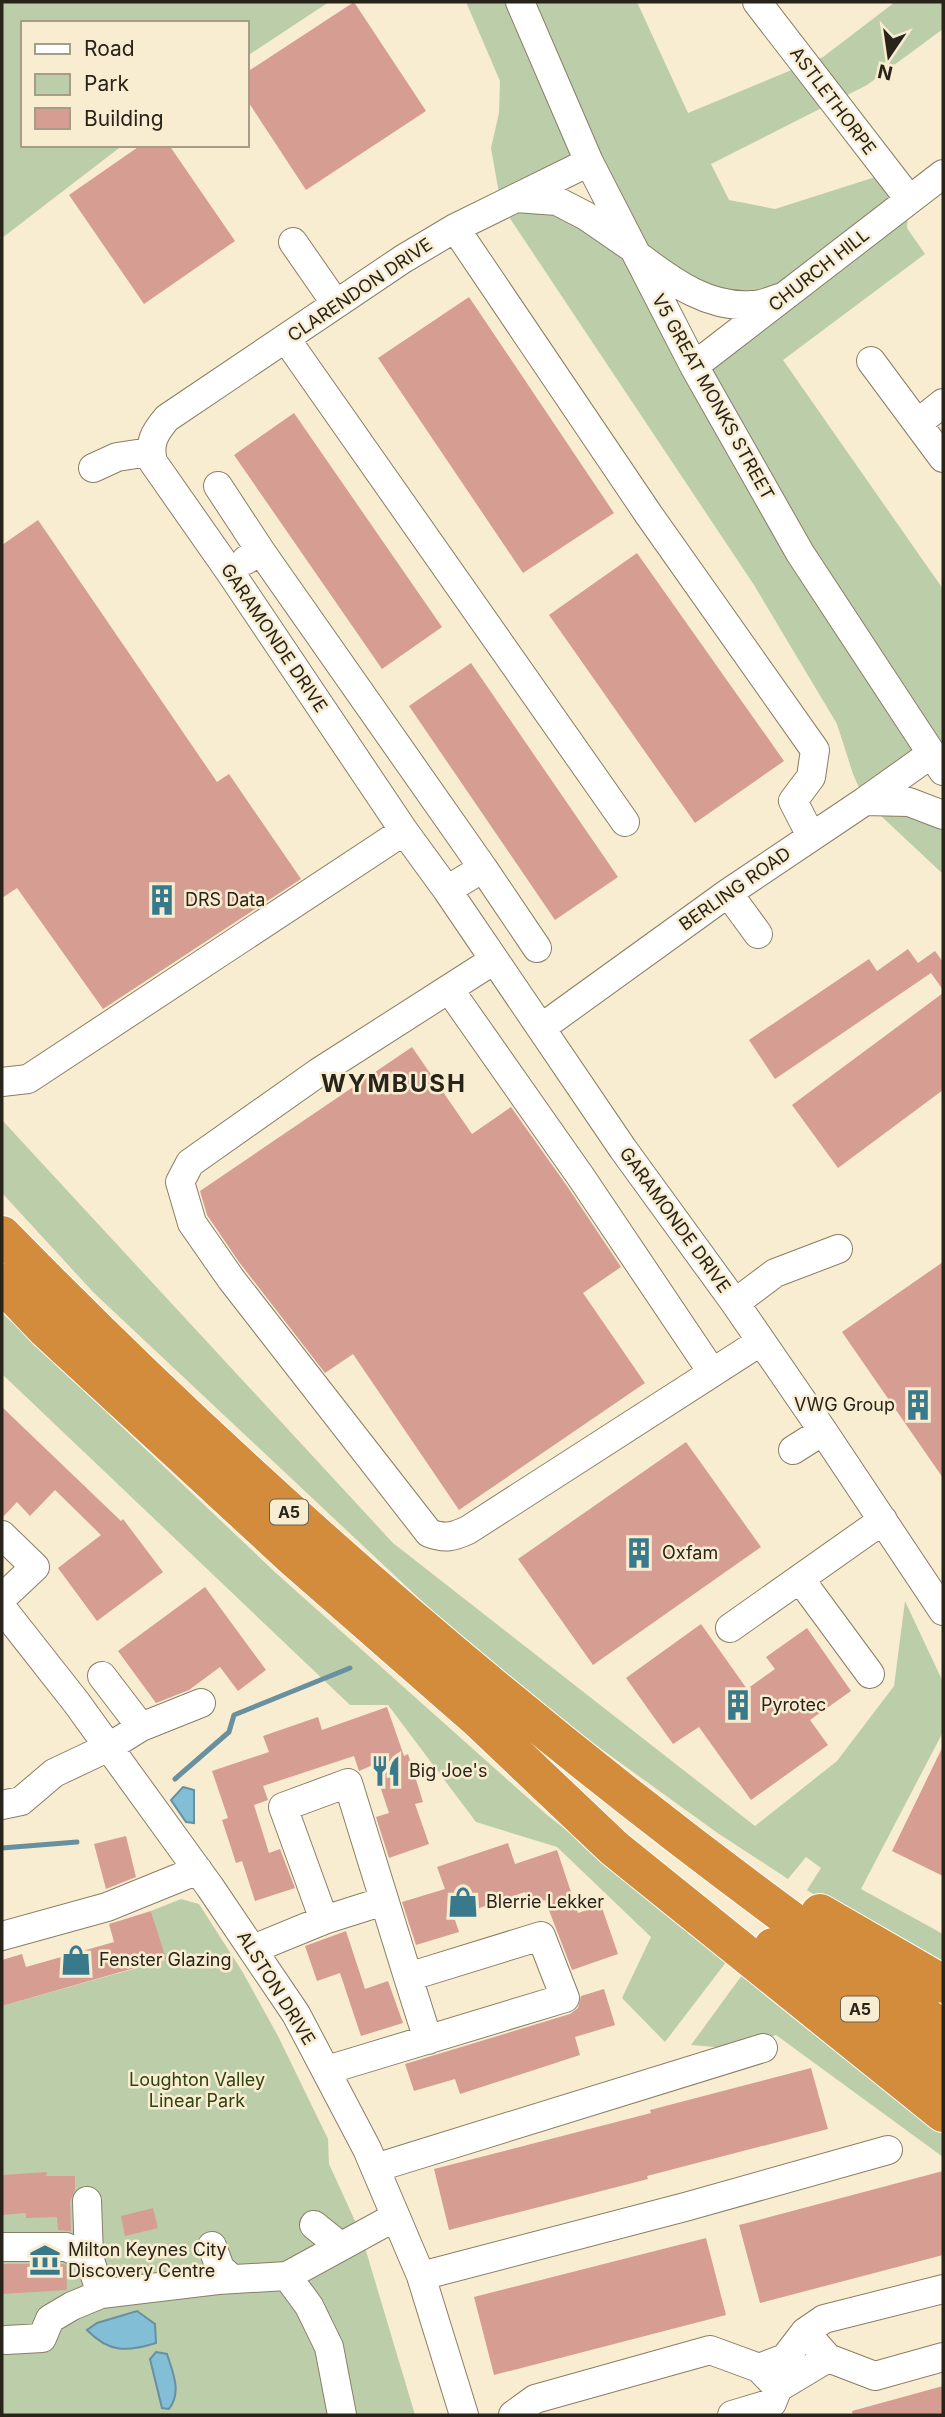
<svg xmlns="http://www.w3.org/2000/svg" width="945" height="2417" viewBox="0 0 945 2417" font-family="Inter,sans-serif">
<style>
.green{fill:#bbcea9;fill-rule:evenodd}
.water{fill:#83bed7;stroke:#68909e;stroke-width:2}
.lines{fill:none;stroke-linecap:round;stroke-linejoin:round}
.stream{stroke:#68909e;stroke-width:5}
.building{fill:#d69d93}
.minor-casing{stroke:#897e65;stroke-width:30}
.highway-casing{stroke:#fff;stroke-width:40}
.minor{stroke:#fff;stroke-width:28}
.highway{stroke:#d38c3c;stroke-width:38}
.labels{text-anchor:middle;stroke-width:5;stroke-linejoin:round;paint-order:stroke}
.shield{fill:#f9edd1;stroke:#676051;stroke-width:2}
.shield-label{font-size:16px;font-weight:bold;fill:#29241a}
.street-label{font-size:18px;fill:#29241a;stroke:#f9edd1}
.poi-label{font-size:18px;fill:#29241a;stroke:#f9edd1;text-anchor:start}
.park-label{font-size:18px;fill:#2d420f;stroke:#f9edd1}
.district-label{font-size:24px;font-weight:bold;letter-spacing:2px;fill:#29241a;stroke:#f9edd1}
</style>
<rect width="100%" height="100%" fill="#f9edd1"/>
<path class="green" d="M2,2h327l-82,54v-33h-224v122h100l-121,93z
M466,2h171l51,111 135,-56 72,-55h48v27l-76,56 -156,79 18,36 46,9 113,-36 21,26 -2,29 18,26 -142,106 160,229v182l-12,-17 -64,46 76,15v59l-78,-73 -12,-27 -16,-50 -83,-139 -253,-380 -10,-57 8,-35 1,-32zM589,162l42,85 -113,-50zM638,256l115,49 -59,61z
M2,1120l391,423 362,283 82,-65 57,-75 11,-85 38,81v50l-82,157 82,45v34l-101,-56 -35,-22 14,-22 -15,-11 -18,22 -69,-45 -212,-153 -413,-388 -92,-100z
M2,1313l275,261 270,241 183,142 -65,85 -43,-44 29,-61 -94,-90 -81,-25 -88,-117h-38l-348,-331z
M181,1899l18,5 43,67 36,65 50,103 1,25 32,70 54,181h-413v-409l163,-46 -14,-49z
M745,1971l198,160v26l-167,-122 -38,14 -47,-4z"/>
<path class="water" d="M183,1787l11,3v33l-8,-1 -15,-22z
M137,2311l18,13 1,19c-29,9 -47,10 -69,-13l10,-7z
M156,2352l11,2c6,19 15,38 2,55l-7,-1 -12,-49z"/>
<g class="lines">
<path class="stream" d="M175,1779l54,-47 5,-17 116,-47
M2,1848l75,-6"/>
</g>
<path class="building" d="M354,2l72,109 -120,79 -59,-90v-28z
M141,145h28l66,96 -91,63 -75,-109z
M469,297l145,216 -91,60 -145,-215z
M294,413l148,214 -60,42 -148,-214z
M38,520l179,262 12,-8 72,105 -198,130 -86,-121 -15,10v-353z
M637,553l147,208 -89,62 -146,-208z
M471,663l147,214 -63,43 -146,-214z
M908,949l10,14 17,-12 8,11v28l-12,-17 -156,106 -26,-39 120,-81 8,12z
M943,993v97l-105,78 -46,-63z
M412,1047l60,87 39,-27 56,79 54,81 -38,26 62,90 -186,127 -106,-156 -28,19 -86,-111 -32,-47 -7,-24z
M943,1262v216l-101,-146z
M2,1407l119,114 2,-2 40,53 -66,49 -39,-53 43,-33 -46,-45 -25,26 -13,-14 -15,16z
M686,1442l75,105 -168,118 -75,-106z
M205,1587l61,83 -28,21 -18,-24 -31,23 -33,13 -38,-52z
M701,1624l46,65 28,-20 -9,-12 41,-29 44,63 -41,29 18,25 -77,55 -52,-73 -26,17 -47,-66z
M387,1707l17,49 4,-2 15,48 -8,2 14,40 -40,14 -13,-41 13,-4 -16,-48 -14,6 -5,-15 -91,30 5,14 -14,5 15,48 11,-4 15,39 -40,13 -13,-40 -6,2 -14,-43 6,-2 -16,-47 57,-19 -6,-16 55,-19 4,13z
M943,1746v130l-51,-25z
M126,1836l10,41 -30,12 -12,-45z
M508,1843l7,21 42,-14 21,63 23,-8 17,49 -46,16 -27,-70 -16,5 -4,-13 -71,25 5,15 -43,13 -14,-43 43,-13 -8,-22z
M151,1911l15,48 -164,47v-46l20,-6 4,13 88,-25 -5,-18z
M346,1931l19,58 23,-8 15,42 -42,13 -21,-63 -23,8 -12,-35z
M604,1989l11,36 -40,12 5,18 -120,39 -5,-15 -41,12 -9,-27 165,-50 8,-6 3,-12z
M811,2068l17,61 -181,47 1,3 -199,51 -15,-61 217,-56 -1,-3z
M943,2171v84l-183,48 -21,-78z
M47,2172l-1,4h29v14l-5,12 1,29 -13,-1 -1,-13 -31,1v-5l-24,2v-40z
M153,2208l5,20 -33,8 -4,-20z
M706,2238l20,77 -232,60 -20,-78z
M2,2264h61l3,1 1,25 -65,4z
M943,2386v29h-90l-1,-4z"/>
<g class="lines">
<defs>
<path id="minor" d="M520,2l69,160 105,204 106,187 143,218
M757,2l152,197
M589,162l-134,66 -52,31 -236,159c-12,14 -19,25 -14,44l77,110 174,259 43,59 176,259 112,154 88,128 120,180
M516,198l41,3 29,15 45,31
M455,228l194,287 166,235 -4,27 -18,24 18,35
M293,242l43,62
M641,258c33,25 68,50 111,47 9,0 19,-4 27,-7
M286,339l339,483
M871,361l72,97
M694,366l249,-192
M918,423l25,-20
M93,468l24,-11 33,-5
M218,486l42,64 -14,10
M260,550l223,318 -36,22
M865,801l44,1 34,13
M483,868l54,80
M728,893l30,41
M494,960l-175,112 -129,91 -10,19 12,41 39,56 198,254c16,6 24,4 39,-3l292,-188
M449,989l132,188 131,195
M541,1028l187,-135 137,-92 66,-47
M2,1082l26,-3 376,-248
M735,1303l40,-30 63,-24
M793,1450l30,-19
M2,1535l33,32 -33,31
M800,1579l70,95
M2,1608l74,94 134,185 86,127 71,135 54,127 43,139
M730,1628l153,-108
M102,1676l39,51
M2,1805l19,-4 33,-28 55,-26 32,-20 60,-24
M324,1920l60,-19
M2,1936l105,-29 91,-37
M253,1949l71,-29 -41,-113 65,-24 60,194 133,-41 24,62 -238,72
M408,1977l20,63
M375,2168l388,-120
M87,2201l2,56
M314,2225l26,21
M212,2246l8,22 12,11
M2,2247h64l23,10 12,37
M287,2276l108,-59
M421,2276l264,-69 203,-57
M805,2332l23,26 47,18 68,-19
M6,2340l36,-2 8,-19 22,-13 29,-12 117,-14 69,-4 22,30 20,41 13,68
M759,2368l26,-10 20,-26 19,-13 119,-30
M513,2415l22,-16 175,-49 49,18 19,20
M732,2415l40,-12 6,-15 50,-30"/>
<path id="highway" d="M2,1235c287,294 603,559 941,794
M2,1283l44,46 249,230 183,160 136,129 329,265
M820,1913l123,71
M773,1947l170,122"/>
</defs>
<use href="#minor" class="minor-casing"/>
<use href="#highway" class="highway-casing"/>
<use href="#minor" class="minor"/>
<use href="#highway" class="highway"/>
</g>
<defs>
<symbol id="building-bare" viewBox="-9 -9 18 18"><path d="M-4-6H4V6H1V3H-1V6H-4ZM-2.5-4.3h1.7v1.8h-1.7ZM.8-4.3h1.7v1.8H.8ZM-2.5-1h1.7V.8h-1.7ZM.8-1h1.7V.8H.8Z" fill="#38798c" stroke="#f9edd1" stroke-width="2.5" paint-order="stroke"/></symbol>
<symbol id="restaurant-bare" viewBox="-9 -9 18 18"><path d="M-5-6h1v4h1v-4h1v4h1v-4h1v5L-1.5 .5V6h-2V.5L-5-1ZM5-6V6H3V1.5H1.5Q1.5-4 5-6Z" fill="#38798c" stroke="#f9edd1" stroke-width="2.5" paint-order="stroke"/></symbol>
<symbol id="shop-bare" viewBox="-9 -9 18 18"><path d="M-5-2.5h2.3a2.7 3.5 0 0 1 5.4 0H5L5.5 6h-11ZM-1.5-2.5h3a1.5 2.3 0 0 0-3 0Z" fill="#38798c" stroke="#f9edd1" stroke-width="2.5" paint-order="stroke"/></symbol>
<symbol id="museum-bare" viewBox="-9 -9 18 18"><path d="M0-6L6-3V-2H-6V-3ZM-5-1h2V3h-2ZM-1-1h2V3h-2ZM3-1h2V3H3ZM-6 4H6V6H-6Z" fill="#38798c" stroke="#f9edd1" stroke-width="2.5" paint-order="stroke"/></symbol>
</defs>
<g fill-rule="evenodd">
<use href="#building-bare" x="140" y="878" width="44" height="44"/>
<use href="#building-bare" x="896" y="1383" width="44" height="44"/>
<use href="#building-bare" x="617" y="1531" width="44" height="44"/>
<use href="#building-bare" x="716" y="1683" width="44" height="44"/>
<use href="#restaurant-bare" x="364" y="1749" width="44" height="44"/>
<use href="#shop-bare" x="441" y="1880" width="44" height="44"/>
<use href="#shop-bare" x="54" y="1938" width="44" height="44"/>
<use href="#museum-bare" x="23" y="2238" width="44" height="44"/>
</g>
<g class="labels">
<g class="shield">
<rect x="270" y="1499.5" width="38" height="25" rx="5"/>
<rect x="841" y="1996.5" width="38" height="25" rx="5"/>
</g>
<g class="shield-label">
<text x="289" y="1518">A5</text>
<text x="860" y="2015">A5</text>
</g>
<g class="street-label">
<text transform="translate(833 101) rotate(53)" y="6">ASTLETHORPE</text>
<text transform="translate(819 270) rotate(-38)" y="6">CHURCH HILL</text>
<text transform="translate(360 290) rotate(-34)" y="6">CLARENDON DRIVE</text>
<text transform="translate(713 397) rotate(61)" y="6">V5 GREAT MONKS STREET</text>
<text transform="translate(274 638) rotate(56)" y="6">GARAMONDE DRIVE</text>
<text transform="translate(735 889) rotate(-35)" y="6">BERLING ROAD</text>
<text transform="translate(675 1220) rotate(54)" y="6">GARAMONDE DRIVE</text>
<text transform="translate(276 1988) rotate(58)" y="6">ALSTON DRIVE</text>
</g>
<g class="poi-label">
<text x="185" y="906">DRS Data</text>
<text x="895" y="1411" text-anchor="end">VWG Group</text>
<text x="662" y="1559">Oxfam</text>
<text x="761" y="1711">Pyrotec</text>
<text x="409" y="1777">Big Joe's</text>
<text x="486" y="1908">Blerrie Lekker</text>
<text x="99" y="1966">Fenster Glazing</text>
<text x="68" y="2256">Milton Keynes City<tspan x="68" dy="21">Discovery Centre</tspan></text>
</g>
<g class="park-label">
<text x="197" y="2086">Loughton Valley<tspan x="197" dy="21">Linear Park</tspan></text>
</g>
<g class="district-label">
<text x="394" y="1092">WYMBUSH</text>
</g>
</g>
<rect width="945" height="2417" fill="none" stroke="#29241a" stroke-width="7"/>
<rect x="21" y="21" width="228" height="126" fill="#f9edd1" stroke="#a69d88" stroke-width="2"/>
<rect x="35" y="44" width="35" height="10" fill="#ffffff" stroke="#a69d88" stroke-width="2"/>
<text x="84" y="56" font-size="21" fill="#29241a">Road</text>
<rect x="35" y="74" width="35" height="21" fill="#bbcea9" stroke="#a69d88" stroke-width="2"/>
<text x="84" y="91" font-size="21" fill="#29241a">Park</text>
<rect x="35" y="108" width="35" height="21" fill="#d69d93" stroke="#a69d88" stroke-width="2"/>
<text x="84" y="126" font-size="21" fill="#29241a">Building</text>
<g transform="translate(889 56) rotate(193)" stroke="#f9edd1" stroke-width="5" paint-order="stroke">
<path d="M0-5L12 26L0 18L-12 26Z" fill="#29241a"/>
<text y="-10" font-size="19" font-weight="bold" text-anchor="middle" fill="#29241a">N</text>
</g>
</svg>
